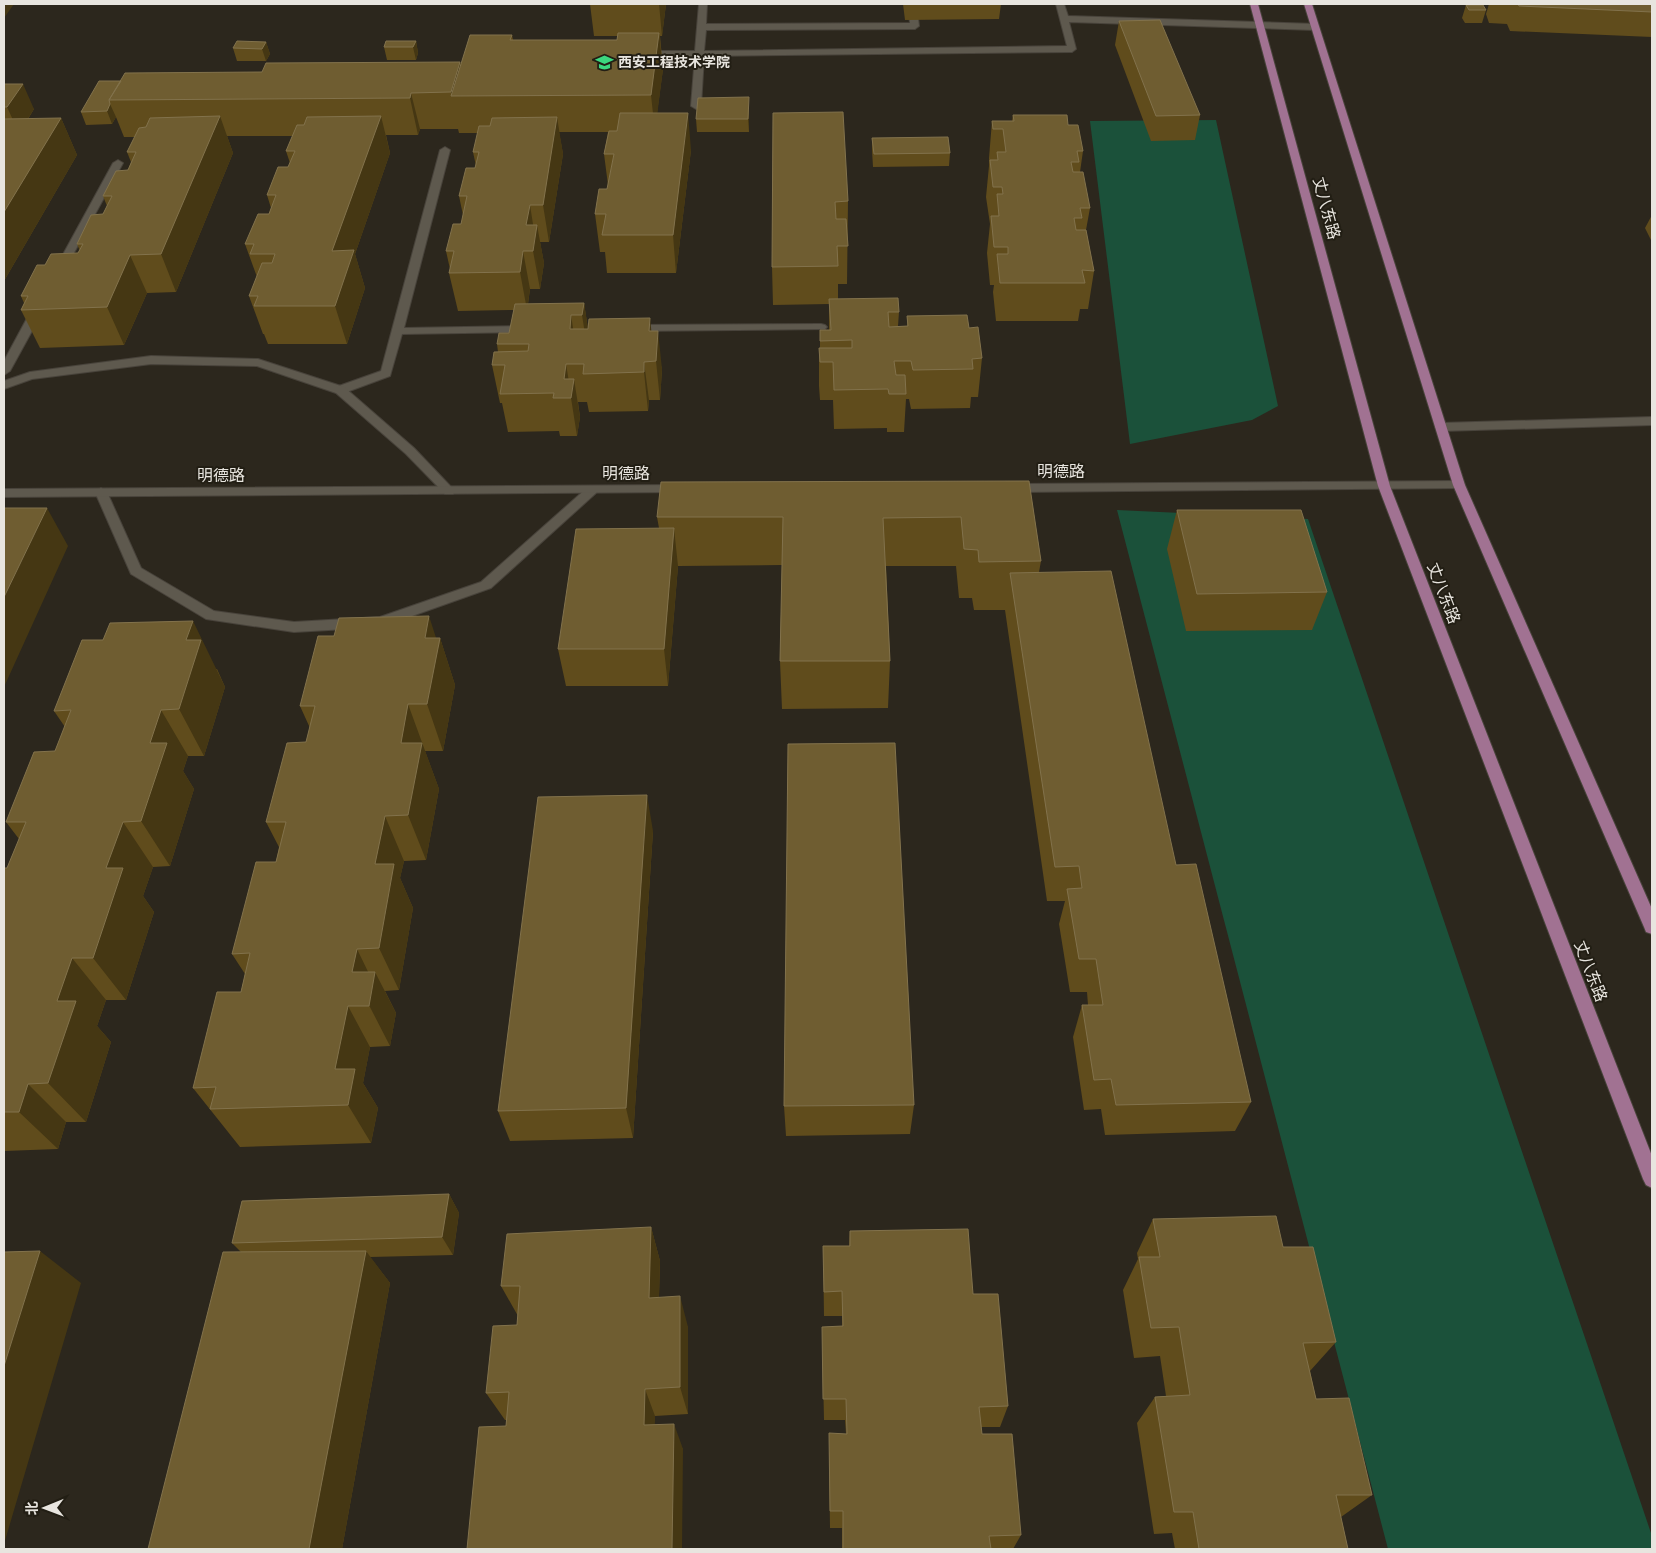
<svg xmlns="http://www.w3.org/2000/svg" width="1656" height="1553" viewBox="0 0 1656 1553" font-family="Cabin,'Noto Sans SC',sans-serif">
<style>
.green{fill:#1b513a}
.lines{fill:none;stroke-linecap:round;stroke-linejoin:round}
.lane-casing{stroke:#48433b;stroke-width:2}
.street-casing{stroke:#48433b;stroke-width:2}
.secondary-casing{stroke:#48433b;stroke-width:2}
.primary-casing{stroke:#48433b;stroke-width:2}
.lane{fill:#5e594e;fill-rule:evenodd}
.street{fill:#5e594e;fill-rule:evenodd}
.secondary{fill:#5e594e;fill-rule:evenodd}
.primary{fill:#a17292;fill-rule:evenodd}
.wall{fill:#604c1c}
.shaded-wall{fill:#453713}
.building{fill:#6f5d31;stroke:#82724c}
.labels{text-anchor:middle;stroke-width:4;stroke-linejoin:round;paint-order:stroke}
.far-poi-label{font-size:14px;font-weight:bold;fill:#e8e5df;stroke:#221e14;text-anchor:start}
.street-label{font-size:16px;fill:#e8e5df;stroke:#221e14}
</style>
<rect width="100%" height="100%" fill="#2c271d"/>
<path class="green" d="M1216,120l62,286 -26,14 -122,24 -40,-323z
M1117,510l191,9 344,1017v13h-264z"/>
<g class="lines">
<defs>
<path id="lane" d="M699,4h8l-1,20 204,-1 -2,-19h8l3,22 -4,3 -209,1 -2,21 363,-5 -11,-42h8l4,12 247,8 4,3 -4,3 -246,-8 7,27 -4,3 -368,4 -3,50 -5,3 -5,-3 4,-50 -55,1 -5,-3 5,-3h55z
M445,147l5,3 -46,178 127,-2 6,3 -6,3 -129,2 -12,42 -46,17h-8l-2,-3 2,-3 45,-16 59,-221z
M118,160l5,3 -59,108 -1,2h-8l-1,-2 59,-108z
M38,306l6,3 -34,62 -6,4v-14l28,-52z
M821,324l4,1 2,2 -2,2 -194,2 -6,-3 6,-3z"/>
<path id="street" d="M151,356l107,3 86,28 70,61 41,43 -2,3h-8l-39,-40 -70,-61 -79,-27 -106,-2 -119,15 -28,10v-8l26,-9z
M1652,417v8l-211,6 -6,-4 6,-4z
M592,486l4,1 2,3 -2,3 -105,95 -110,39 -87,5 -88,-13 -75,-45 -36,-82 6,-4 6,4 34,76 73,43 80,11 86,-5 101,-35 107,-95z"/>
<path id="secondary" d="M1459,481l4,1 2,3 -2,3 -453,4 -6,-4 6,-4z
M680,485l4,1 2,3 -2,3 -680,5v-8z"/>
<path id="primary" d="M1250,4h8l132,482 262,670v32l-6,-3 -3,-6 -265,-693z
M1304,4h8l153,481 187,424v25l-6,-2 -2,-5 -191,-442z"/>
</defs>
<use href="#lane" class="lane-casing"/>
<use href="#street" class="street-casing"/>
<use href="#secondary" class="secondary-casing"/>
<use href="#primary" class="primary-casing"/>
<use href="#lane" class="lane"/>
<use href="#street" class="street"/>
<use href="#secondary" class="secondary"/>
<use href="#primary" class="primary"/>
</g>
<path class="wall" d="M590,4h76l-4,32h-2l3,33 -6,44 34,37 -15,123h-69l-2,-21h-5l-5,-38 12,-25 1,-4 -4,-31 4,-22h-49l4,22 -14,88h-9l4,21 -4,26h-10l-2,15 56,-1 4,26 63,2 11,38 -2,31h-11l-1,11 -59,1 -2,-10h-9l2,15 -3,19h-17l-1,-5 -51,1 -6,-29h-2l-8,-38 6,-13 -1,-8 12,-11 5,-23 -56,1 -9,-38 1,-4 -4,-18 15,-27 2,-9 -4,-19 16,-28 1,-2 -3,-14 5,-19h-19l-1,-4h-38l-2,6h-32l4,18 -35,101 10,34 -18,56h-79l-4,-10h-1l-14,-38 8,-19 -12,-33 24,-30 2,-6 -4,-13 21,-28 2,-4 -4,-12 7,-15h-66l6,17 -57,139 -29,1 -23,52 -84,3 -19,-38 3,-7 -3,-7 24,-31 33,-12 2,-2 -3,-7 26,-30 4,-8 -4,-10 25,-26 3,-8 -4,-10 8,-15h-11l-8,-20 -4,7 -26,1 -5,-13 40,-31 339,-19 1,3 51,-30 1,5h104v-4h-23z
M903,4h98l-2,15 -94,1z
M1489,4h163v33l-142,-6 -3,-7 -18,-1 -3,-9z
M1466,5l20,5 -4,13h-17l-3,-5z
M1119,21l81,94 -5,25 -44,1 -36,-96z
M416,41l2,12 -2,7h-29l-3,-13z
M266,42l4,12 -4,7h-29l-4,-13z
M4,84l30,25 -6,10 33,-1 16,37 -73,126z
M749,110v22h-52l-1,-13z
M773,113l75,88 -1,83h-9v15l61,13 -1,14h9v-10l62,12 13,30 -4,39h-7l-1,11 -59,1 -2,-10h-3l-2,33h-17v-4l-53,1 -1,-29h-13l-1,-14v-38h1v-18h9v-26l-56,1 -1,-38z
M1013,115l55,10 15,26 -3,21 10,36 -4,22 8,41 -6,38h-8l-2,12h-82l-3,-29 1,-7h-4l-3,-32 3,-29 -4,-27 3,-31v-8l3,-37h20z
M872,138l78,15 -1,13 -76,1 -1,-17z
M1652,215v27l-7,-14z
M1029,481l12,80 -2,11 137,293 75,237 -16,29 -130,4 -4,-26 -17,1 -11,-73 9,-32h6l-1,-13h-17l-11,-68 6,-23h-18l-42,-291h-31l-2,-12h-13l-3,-32h-70l4,95 -2,47 -106,1 -2,-48 2,-96 -104,1 -10,120h-102l-8,-37 101,-121 -2,-11z
M1177,510l150,82 -15,38 -126,1 -19,-82z
M436,638h4l15,47 -12,66h-18l14,38 -13,71 -22,1 -4,17 13,30 -14,82 -14,1 11,22 -6,33 -20,1 -7,36 15,25 -7,35 -131,4 -47,-59 48,-96 4,-18 -13,-20 44,-92 3,-15 -13,-25 40,-80 4,-14 -10,-22z
M217,669l8,18 -21,69h-16l-5,15 11,18 -24,77 -17,1 -10,29 11,16 -28,88h-20l-9,26 14,16 -25,80h-20l-8,27 -54,2v-283h3l12,-29 -13,-17 49,-71 10,-24 -11,-16z
M653,831l-20,307 -123,3 -12,-30z
M914,1105l-4,29 -124,2 -2,-30z
M449,1194l10,19 -6,42 -83,2 20,26 -48,266h-194l93,-297 -9,-9z
M1153,1219l130,28 53,95 -26,29 6,28 56,96 -31,22 7,32h-173l-3,-16 -18,1 -17,-111 18,-26 11,-1 -6,-40 -26,2 -11,-68 15,-31 -1,-6z
M651,1227l9,34 -1,36 29,30v87l-33,2 -1,9 29,24 -177,-23 1,-6h-2l-19,-27 31,-68 1,-9 -17,-30z
M850,1231l123,63 35,112 -8,21h-19l1,7 39,101 -8,14h-171v-21h-12l-1,-75 17,-19 -1,-14h-21l-2,-93 20,-1v-10h-18l-1,-70h26z"/>
<path class="shaded-wall" d="M4,4h10l-10,14z
M659,4h7l-4,32z
M659,33l4,36 -8,63 -4,-37z
M416,41l2,12 -2,7 -3,-13z
M266,42l4,12 -4,7 -4,-12z
M460,62l7,34h-15l-1,-4z
M23,84l11,25 -15,24 -12,-26z
M411,93l9,36 -2,6 -8,-37z
M749,97v35l-1,-13z
M110,104l6,13 -4,7 -5,-13z
M688,113l3,37 -15,123 -3,-38z
M220,116l13,37 -57,139 -15,-38z
M381,116l9,37 -35,101 10,34 -18,56 -12,-38 -3,-55z
M557,117l6,37 -14,88 -6,-37z
M61,118l16,37 -73,126v-69z
M530,205l5,32 2,-12 7,38 -4,26 -7,-38 -7,-26z
M523,251l7,38 -3,21 -7,-38z
M130,255l17,38 -23,52 -17,-38z
M584,303l6,38 -2,12 -6,-38z
M571,315l6,38 -7,-24z
M650,318l4,38 -5,-25z
M658,331l4,38 -2,31 -4,-39z
M644,362l5,38 -1,11 -4,-39z
M566,364l5,30 3,-15 6,38 -3,19 -6,-38 -7,-19z
M47,508l21,38 -64,141v-90z
M674,528l4,38 -10,120 -4,-37z
M429,616l10,31 1,-9 15,47 -12,66 -16,-47 -2,-66z
M193,621l32,66 -21,69 -25,-47 7,-69z
M408,704l31,85 -13,71 -18,-45 -7,-72z
M161,710l27,46 -5,15 11,18 -24,77 -29,-45 9,-78z
M647,795l6,36 -20,307 -7,-30z
M385,816l19,45 -4,17 13,30 -14,82 -20,-42 -4,-84z
M123,822l30,45 -10,29 11,16 -28,88 -33,-42 13,-90z
M357,949l16,33 2,-10 21,41 -6,33 -38,-74z
M72,958l34,42 -9,26 14,16 -25,80 -38,-39 9,-82z
M348,1006l22,41 -7,36 15,25 -7,35 -23,-38 -13,-36z
M28,1084l38,38 -8,27 -39,-37z
M449,1194l10,19 -6,42 -11,-18z
M651,1227l9,34 -2,67 -9,-30z
M40,1251l41,32 -77,261v-178z
M366,1251l24,32 -48,266h-33z
M680,1296l8,31v87l-8,-27z
M645,1389l10,27 -1,35 -10,-26z
M674,1424l9,25 -1,100h-10z"/>
<path class="building" d="M1518,4h134v8l-133,-6z
M1466,5h17l3,5h-17z
M1160,20l40,95 -44,1 -37,-95z
M618,33h41l-8,62 -200,1 19,-61h42l-2,5h107z
M237,41l29,1 -4,7 -29,-1z
M386,41h30l-3,6h-29z
M460,62l-9,30 -40,1 -1,5 -301,2 16,-27 137,-1 4,-9z
M99,81h22l-12,19 1,4 -3,7 -26,1z
M4,84h19l-16,23h-3z
M749,97l-1,22h-52l2,-21z
M843,112l5,89 -13,1 1,17h10l2,27h-11l1,20 -66,1 1,-154z
M620,113h68l-15,122h-71l4,-21h-11l4,-25h8l7,-35h-10l5,-23h8z
M1013,115h54l1,10h10l5,26h-6l2,11h-8l2,10h10l7,36h-10l2,10h-8l2,12h10l8,41 -12,-1 3,13h-85l-3,-29h11v-7h-14l-3,-31h8l-2,-22h6l-1,-7h-9l-3,-27h8l-1,-8h9l-3,-23h-10l-1,-8h22z
M220,116l-59,138 -31,1 -23,52 -86,3 7,-14h-7l16,-31h8l6,-11 27,-1 5,-9h-6l14,-29 12,-1 9,-18h-9l13,-25 12,-1 8,-18h-9l12,-24 7,-1 4,-9z
M381,116l-49,135 22,-1 -19,56h-81l4,-10h-9l13,-33h10l3,-9h-25l4,-10h-9l13,-30h11l7,-19h-9l11,-28h10l7,-16h-9l11,-26h7l3,-8z
M557,117l-14,88h-13l-4,20h11l-4,26h-10l-3,21 -71,1 5,-22h-8l7,-27h8l6,-28h-8l7,-28h9l4,-16h-6l6,-26h11l2,-8z
M61,118l-57,94v-93z
M948,137l2,16 -76,1 -2,-16z
M898,298l1,14h-11l1,15 19,-1 -1,-10 60,-1 2,13 9,-1 4,31 -10,1 1,10 -60,1 -2,-9h-17l2,14h9l1,19h-17l-1,-5 -54,1 -1,-28h-13l-1,-14h33v-8l-32,1v-11h11l-2,-31z
M584,303l-2,12h-11l-1,14h18l1,-10 61,-1 -1,13h9l-2,30 -12,1v10l-61,2 1,-10h-18l-2,15h10l-3,19h-18l1,-5 -54,1 5,-29h-13l2,-13 34,-1 1,-7h-32l2,-11h10l6,-29z
M1029,481l12,80 -62,1 -1,-12 -14,-1 -3,-32 -78,1 7,143h-110l3,-144h-126l4,-35z
M4,508h43l-43,89z
M1177,510h124l26,82 -130,2z
M674,528l-10,121h-106l18,-120z
M1111,571l65,294 20,-1 55,238 -135,3 -5,-26 -17,1 -12,-75h21l-7,-46h-17l-12,-70 15,-1 -3,-22 -24,1 -45,-294z
M429,616l-4,22h15l-13,66h-19l-7,39h21l-14,72 -23,1 -10,48h19l-15,84 -22,1 -5,23h23l-6,34h-21l-13,63h20l-7,36 -138,4 6,-22 -23,1 24,-96h24l9,-39 -18,1 24,-92h20l10,-40h-20l21,-79 19,-1 9,-36h-15l18,-70h16l5,-18z
M193,621l-7,19h15l-22,69 -18,1 -11,33h17l-26,78 -18,1 -17,46h17l-30,90h-21l-15,43h19l-28,82 -20,1 -9,28h-15v-244h3l19,-46h-20l28,-70 21,-1 16,-41 -17,1 28,-71h21l7,-17z
M895,743l19,362 -130,1 4,-362z
M647,795l-21,313 -128,3 40,-314z
M449,1194l-7,43 -210,6 10,-42z
M1276,1216l7,31h30l23,95 -33,1 13,56 33,-1 23,97h-36l12,54h-149l-6,-37h-19l-19,-115 35,-2 -11,-68 -28,1 -12,-71h21l-7,-38z
M651,1227l-2,71 31,-2v91l-35,2 -1,36 30,-1 -2,125h-205l12,-122 27,-1 3,-34 -23,1 7,-67 24,-1 3,-39h-19l6,-52z
M968,1229l5,65h25l10,112 -29,1 3,27h30l9,101 -32,1 2,13h-148v-38h-13l-1,-78 18,1 -1,-35h-23l-1,-72 21,-1 -1,-35 -18,1 -1,-46h27v-15z
M40,1251l-36,115v-114z
M366,1251l-57,298h-161l75,-297z"/>
<defs>
<symbol id="university-bare" viewBox="-9 -9 18 18"><path d="M0-5L7-2L0 1L-7-2ZM-4 1L0 2.5L4 1V4Q0 6-4 4Z" fill="#3bd77e" stroke="#221e14" stroke-width="2.5" paint-order="stroke"/></symbol>
</defs>
<g fill-rule="evenodd">
<use href="#university-bare" x="592" y="50" width="25" height="25"/>
</g>
<g class="labels">
<g class="far-poi-label">
<text x="618" y="67">西安工程技术学院</text>
</g>
<g class="street-label">
<text transform="translate(1327 208) rotate(75)" y="6">丈八东路</text>
<text x="1061" y="477">明德路</text>
<text x="626" y="479">明德路</text>
<text x="221" y="481">明德路</text>
<text transform="translate(1444 593) rotate(69)" y="6">丈八东路</text>
<text transform="translate(1591 971) rotate(69)" y="6">丈八东路</text>
</g>
</g>
<rect width="1656" height="1553" fill="none" stroke="#e8e5df" stroke-width="10"/>
<g transform="translate(45 1508) rotate(269)" stroke="#221e14" stroke-width="4" paint-order="stroke">
<path d="M0-4L9 19L0 12L-9 19Z" fill="#e8e5df"/>
<text y="-8" font-size="14" font-weight="bold" text-anchor="middle" fill="#e8e5df">北</text>
</g>
</svg>
